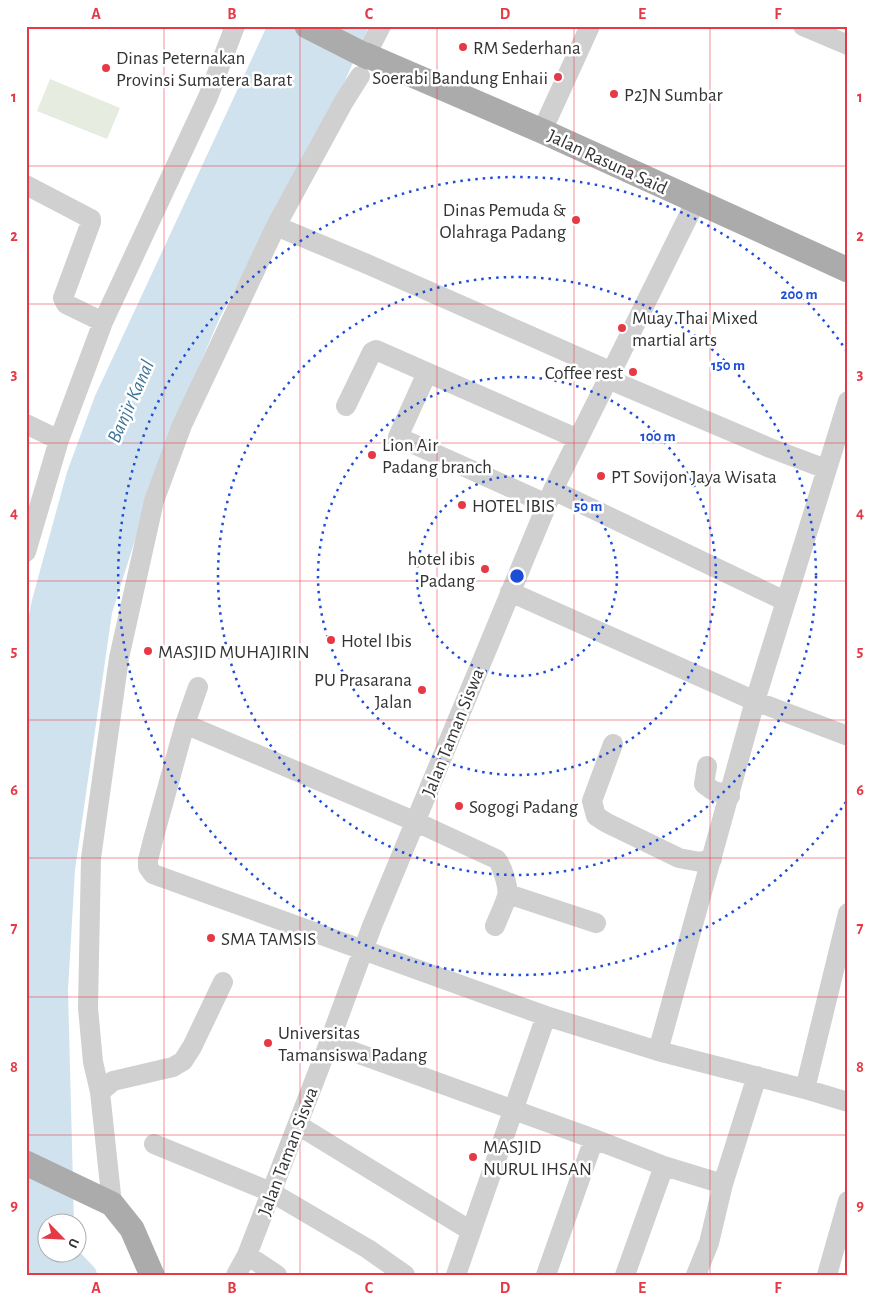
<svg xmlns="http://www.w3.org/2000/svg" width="874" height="1301" viewBox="0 0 874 1301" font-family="'Alegreya Sans',sans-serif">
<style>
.green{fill:#e6ecdf}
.water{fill:#cfe2ee}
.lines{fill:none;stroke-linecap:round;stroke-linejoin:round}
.river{stroke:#cfe2ee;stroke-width:24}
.minor{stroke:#d0d0d0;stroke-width:20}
.major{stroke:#ababab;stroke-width:25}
.grid{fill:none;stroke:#e63946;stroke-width:1;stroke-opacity:0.55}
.ring{fill:none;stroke:#1d4ed8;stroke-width:2.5;stroke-dasharray:2.5 5}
.poi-dot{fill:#e63946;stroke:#fff;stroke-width:2}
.labels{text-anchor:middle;stroke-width:5;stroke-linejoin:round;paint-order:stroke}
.poi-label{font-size:19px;fill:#333;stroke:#fff;text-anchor:start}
.street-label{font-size:19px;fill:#333;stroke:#fff}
.water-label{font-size:20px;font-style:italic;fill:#3f7597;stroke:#fff}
.centre{fill:#1d4ed8;stroke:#fff;stroke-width:2.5}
.ring-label{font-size:15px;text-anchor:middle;font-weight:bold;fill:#1d4ed8;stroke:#fff;stroke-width:5;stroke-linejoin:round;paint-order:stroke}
.neatline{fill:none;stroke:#e63946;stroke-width:2}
.grid-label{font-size:16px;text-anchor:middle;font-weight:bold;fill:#e63946}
</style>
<rect width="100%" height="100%" fill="#fff"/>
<path class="green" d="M50,79l70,29 -13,31 -70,-28z"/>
<path class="water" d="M267,26h102l-31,71 -118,220 -56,131 -52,165 -37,257 -7,120 6,233 -26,1v30h27v21h-49v-642l6,-33 35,-128 28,-76z"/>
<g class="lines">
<path class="river" d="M65,1254l20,21"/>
<path class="minor" d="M803,26l45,19
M366,55l15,-29
M542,131l48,-105
M26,185l65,34v3l-28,76 3,6 37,18
M276,226l91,38 245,108
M427,373l-29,64 149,67
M608,379l162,69 56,21
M346,406l26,-54 4,-2 202,89
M26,424l33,16
M553,490l232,111
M26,552l33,-112 44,-118 105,-225 27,-71
M510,592l245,109 93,35
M198,687l-13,37 -32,116 -5,20v7l5,7 393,142 112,35 147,38
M185,724l229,97 82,38c6,5 13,29 11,37 -3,10 -8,20 -12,30
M613,744l-21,57 4,15 11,7 72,35 21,4 12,-3
M707,766l-3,18 8,6 18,6
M508,894l88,29
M848,913l-43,176 43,13
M329,1043l265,96 70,27 59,18
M658,1051l97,-350 93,-300
M100,1092l13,-11 60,-14 10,-6 9,-14 31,-65
M298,1125l173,106
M154,1144l117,48 97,57 37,26
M112,1204l-12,-112 -7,-30 -5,-54 3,-150 28,-200 35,-157 28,-76 94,-199 67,-123 17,-27
M247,1255l30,20
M236,1275l11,-20 82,-212 43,-117 181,-436 143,-289
M456,1275l90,-259
M546,1275l48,-136
M625,1275l39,-109
M696,1275l13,-32 14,-59 34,-108
M827,1275l21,-74"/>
<path class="major" d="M307,26l61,31
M366,55l176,76 306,139
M26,1163l86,41 20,25 20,46"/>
</g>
<path class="grid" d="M164,26v1249M300,26v1249M437,26v1249M574,26v1249M710,26v1249M26,166h822M26,304h822M26,443h822M26,581h822M26,720h822M26,858h822M26,997h822M26,1135h822"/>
<g class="ring">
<circle cx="517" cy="576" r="100"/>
<circle cx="517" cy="576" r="199"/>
<circle cx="517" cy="576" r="299"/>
<path d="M846 802A399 399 0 1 1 846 350"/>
</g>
<g class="poi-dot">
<circle cx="463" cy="47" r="5"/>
<circle cx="106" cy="68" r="5"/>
<circle cx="558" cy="77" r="5"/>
<circle cx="614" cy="94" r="5"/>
<circle cx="576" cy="220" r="5"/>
<circle cx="622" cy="328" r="5"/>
<circle cx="633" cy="372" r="5"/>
<circle cx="372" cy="455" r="5"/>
<circle cx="601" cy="476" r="5"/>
<circle cx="462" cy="505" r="5"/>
<circle cx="485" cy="569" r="5"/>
<circle cx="331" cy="640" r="5"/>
<circle cx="148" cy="651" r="5"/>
<circle cx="422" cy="690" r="5"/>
<circle cx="459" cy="806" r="5"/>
<circle cx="211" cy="938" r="5"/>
<circle cx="268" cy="1043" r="5"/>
<circle cx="473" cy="1157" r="5"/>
</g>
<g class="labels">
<g class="poi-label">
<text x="473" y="54">RM Sederhana</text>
<text x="116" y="64">Dinas Peternakan<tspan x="116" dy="22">Provinsi Sumatera Barat</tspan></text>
<text x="548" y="84" text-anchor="end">Soerabi Bandung Enhaii</text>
<text x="624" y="101">P2JN Sumbar</text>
<text x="566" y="216" text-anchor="end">Dinas Pemuda &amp;<tspan x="566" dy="22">Olahraga Padang</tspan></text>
<text x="632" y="324">Muay Thai Mixed<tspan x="632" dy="22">martial arts</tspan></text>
<text x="623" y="379" text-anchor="end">Coffee rest</text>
<text x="382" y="451">Lion Air<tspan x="382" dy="22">Padang branch</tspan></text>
<text x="611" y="483">PT Sovijon Jaya Wisata</text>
<text x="472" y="512">HOTEL IBIS</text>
<text x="475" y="565" text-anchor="end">hotel ibis<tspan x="475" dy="22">Padang</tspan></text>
<text x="341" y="647">Hotel Ibis</text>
<text x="158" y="658">MASJID MUHAJIRIN</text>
<text x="412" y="686" text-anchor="end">PU Prasarana<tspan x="412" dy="22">Jalan</tspan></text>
<text x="469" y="813">Sogogi Padang</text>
<text x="221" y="945">SMA TAMSIS</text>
<text x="278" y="1039">Universitas<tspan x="278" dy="22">Tamansiswa Padang</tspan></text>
<text x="483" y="1153">MASJID<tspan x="483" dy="22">NURUL IHSAN</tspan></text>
</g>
<g class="street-label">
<text transform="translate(608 161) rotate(25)" y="7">Jalan Rasuna Said</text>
<text transform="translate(452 732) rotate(-68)" y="7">Jalan Taman Siswa</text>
<text transform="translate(287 1151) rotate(-69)" y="7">Jalan Taman Siswa</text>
</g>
<g class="water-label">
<text transform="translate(130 401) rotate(-66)" y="7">Banjir Kanal</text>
</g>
</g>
<circle cx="517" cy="576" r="8" class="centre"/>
<g class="ring-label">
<text x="799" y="299">200 m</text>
<text x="728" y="370">150 m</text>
<text x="658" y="441">100 m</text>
<text x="588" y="511">50 m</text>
</g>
<rect width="874" height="1301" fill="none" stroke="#ffffff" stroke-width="55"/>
<g transform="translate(62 1238) rotate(114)"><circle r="24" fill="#ffffff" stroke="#adadad"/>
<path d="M0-4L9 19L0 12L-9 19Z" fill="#e63946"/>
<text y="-8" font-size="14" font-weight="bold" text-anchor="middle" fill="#333333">U</text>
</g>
<rect x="28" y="28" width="818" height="1246" class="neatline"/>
<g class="grid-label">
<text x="96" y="19">A</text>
<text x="232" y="19">B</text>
<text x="369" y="19">C</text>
<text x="505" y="19">D</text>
<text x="642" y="19">E</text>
<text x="778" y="19">F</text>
<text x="14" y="102">1</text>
<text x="860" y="102">1</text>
<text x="14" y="241">2</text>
<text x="860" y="241">2</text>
<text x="14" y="379">3</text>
<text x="860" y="379">3</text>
<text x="14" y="518">4</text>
<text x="860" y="518">4</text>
<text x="14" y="656">5</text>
<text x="860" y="656">5</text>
<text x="14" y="795">6</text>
<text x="860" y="795">6</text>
<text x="14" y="933">7</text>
<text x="860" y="933">7</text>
<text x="14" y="1072">8</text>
<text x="860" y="1072">8</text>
<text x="14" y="1210">9</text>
<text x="860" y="1210">9</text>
<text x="96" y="1293">A</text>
<text x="232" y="1293">B</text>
<text x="369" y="1293">C</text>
<text x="505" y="1293">D</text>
<text x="642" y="1293">E</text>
<text x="778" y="1293">F</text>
</g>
</svg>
